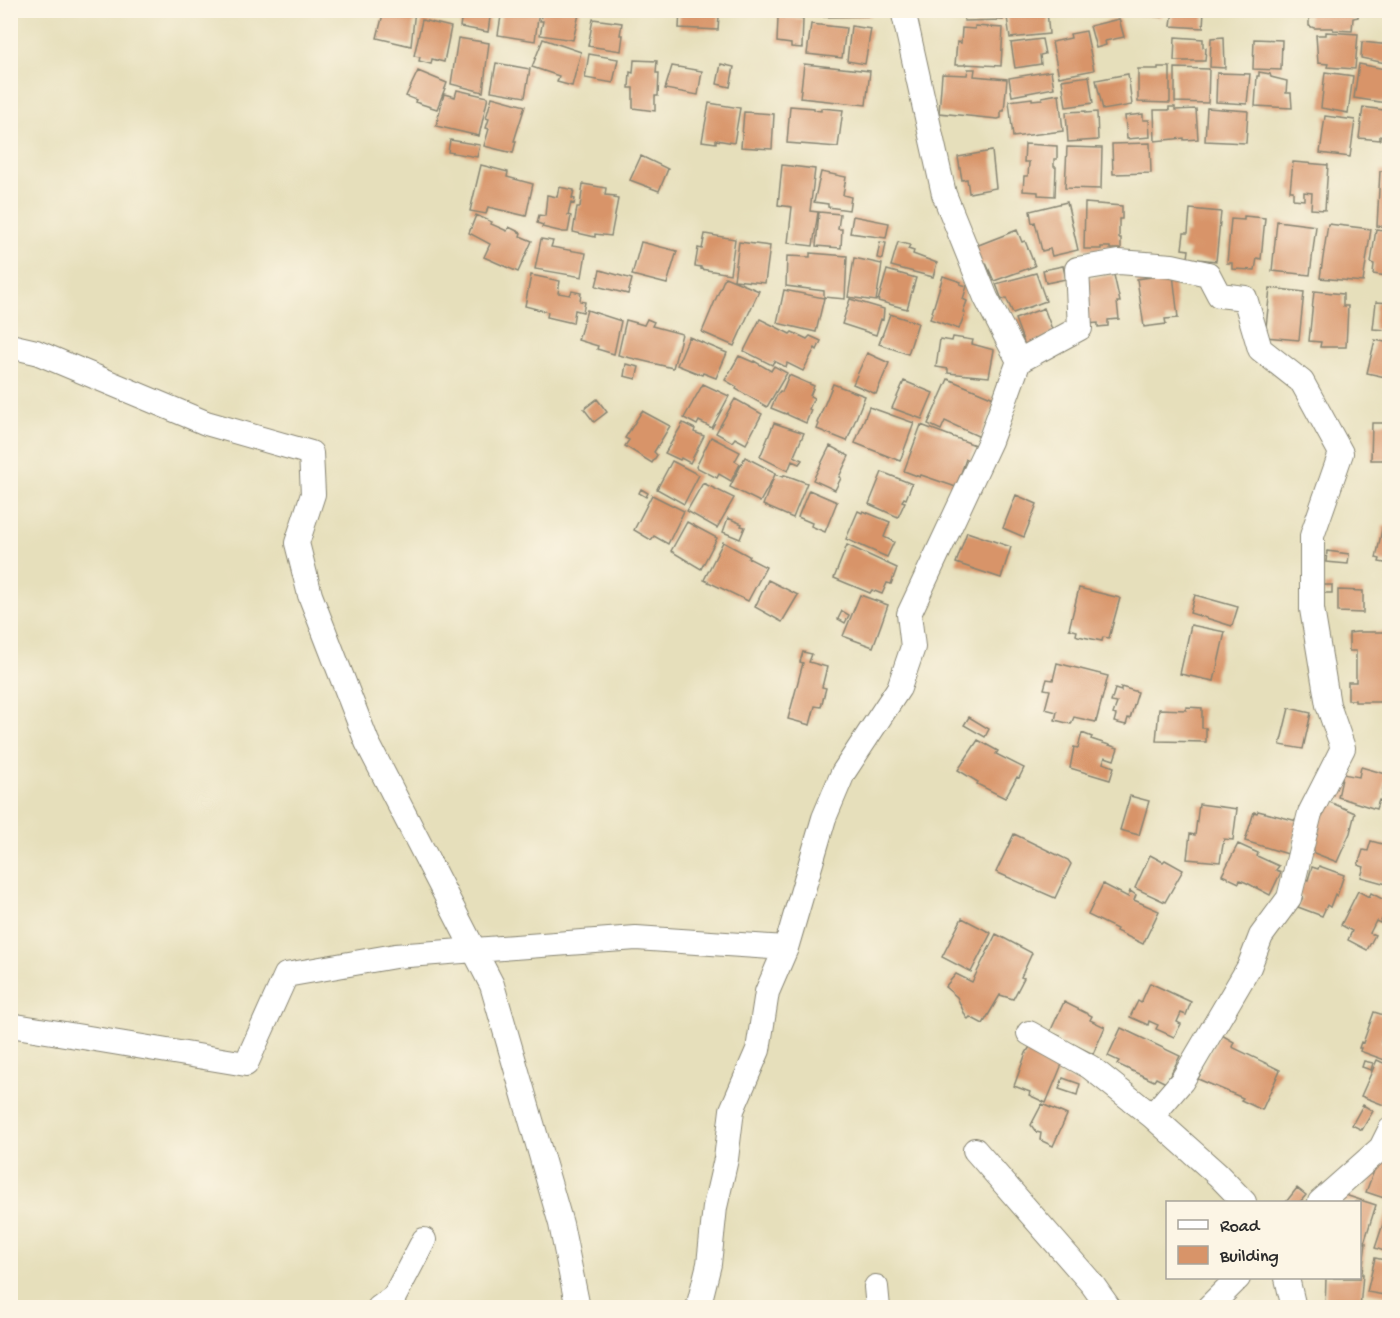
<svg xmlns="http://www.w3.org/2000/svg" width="1400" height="1318" viewBox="0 0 1400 1318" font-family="'Gochi Hand',sans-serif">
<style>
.building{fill:#d89469;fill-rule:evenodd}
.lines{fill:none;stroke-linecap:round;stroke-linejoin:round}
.street-casing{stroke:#888573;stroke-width:26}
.street{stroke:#fff;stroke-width:24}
</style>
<rect width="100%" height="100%" fill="#fcf5e5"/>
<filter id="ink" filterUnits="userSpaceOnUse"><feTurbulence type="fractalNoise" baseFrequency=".0167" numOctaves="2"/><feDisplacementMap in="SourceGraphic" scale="12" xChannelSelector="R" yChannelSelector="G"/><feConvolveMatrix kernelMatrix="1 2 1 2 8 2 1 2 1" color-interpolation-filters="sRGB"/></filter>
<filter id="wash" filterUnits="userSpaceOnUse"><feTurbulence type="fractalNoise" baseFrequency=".008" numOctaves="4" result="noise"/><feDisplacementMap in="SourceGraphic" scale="24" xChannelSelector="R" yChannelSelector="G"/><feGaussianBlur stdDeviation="1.35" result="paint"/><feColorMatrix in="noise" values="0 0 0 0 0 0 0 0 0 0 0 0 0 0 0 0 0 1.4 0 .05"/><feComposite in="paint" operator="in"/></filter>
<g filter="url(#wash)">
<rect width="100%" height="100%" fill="#e6dfbb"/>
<g id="blocks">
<path class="building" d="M384,10h31l-4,36 -34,-8z
M459,10h32l-3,22 -28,-5 1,-7h-3z
M502,10h37l-4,31 -37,-6z
M542,10h38l-7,30 -33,-5 3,-14h-3z
M680,10h43v6h-4l-1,14 -39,-2z
M779,10h36v5l-36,-2z
M824,10h47v6l-47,1z
M964,10h39v10l-39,1z
M1006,10h41l2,24 -39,4z
M1126,10h36v7l-36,-3z
M1173,10h31l-1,18 -32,-2z
M1304,10h55l-1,7 -5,1 -1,13 -19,-1v-2h-19l-5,-2v-12l-5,1z
M778,17l25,2 -1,29 -11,-1v-3l-14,-2z
M593,19l29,4 -2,12h3l-2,16 -33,-5z
M1119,19l5,18 -19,4 1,4 -10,3 -6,-22z
M422,20l29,7 -7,35 -12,-3 -1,5 -12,-3 1,-4 -6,-1z
M811,24l35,4 -4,30 -35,-4z
M851,26l20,3 -6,35 -18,-3z
M975,26l28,2 -2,38 -36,-2v1h-10l2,-23 4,1 1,-15 13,1z
M1086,31l8,39 -35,7 -7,-35 19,-4 -1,-4z
M1326,32l32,2 -3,35 -28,-2 1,-3 -10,-1 -2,-28h10z
M1175,37l28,2v8l3,1 -1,13h-31z
M1224,37l1,31 -15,-1 1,-29z
M458,38l31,5 -6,49 -32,-8z
M543,39l38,13 -9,34 -15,-4 2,-6 -27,-9z
M1042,39l3,15 -5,1 1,9 -26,4 -4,-25z
M1254,39l28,1 -1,30 -28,-1z
M1362,42l28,3v19l-29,-6z
M589,54l29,5 -5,24 -28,-5z
M634,60l23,1 -1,12h3l-1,23h-3v15l-22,-3v-20h-4l1,-16 3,1z
M496,63l34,6 -5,28 -34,-6z
M721,64l13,3 -4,20 -13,-3z
M804,64l66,7 -4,34 -66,-7z
M1359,64l31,6 -4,33 -32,-5z
M672,66l30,5 -4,24 -33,-6z
M1158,67h12v36l-32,-1v-33h20z
M1175,68l34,1 -1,34 -33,-1z
M968,69h7l-1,7 33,3 -3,32h-3v7l-3,1 -59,-6 3,-39 25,1z
M418,71l29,12 -10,26 -22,-7 1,-2 -10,-4z
M1051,71l3,17 -42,8 -3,-18z
M1259,72l11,2 1,3 16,4 -1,12h5l1,15 -37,-2 2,-30h2z
M1325,72l28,4 -5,37 -27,-5z
M1217,73l33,1 -3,30 -31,-2z
M1128,74l4,31 -29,5 -7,-30z
M1089,76l4,27 -27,4 -4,-27z
M457,90l31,7 -9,39 -43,-10 8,-32 11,3z
M1059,94l4,37 -50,6 -4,-36 23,-3v2l10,-1v-2z
M492,97l33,9 -11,35h2l-3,12 -29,-7 5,-17 -3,-1 3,-9 -3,-1z
M709,103l31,5 -6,35 -18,-3v3l-14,-2z
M790,106l24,2v2l7,1v-3l22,2 -5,37 -51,-4z
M1169,107h6v3l21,-1 2,30 -14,1v-2l-29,3 -1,-31h15z
M1363,107l27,4v26l-10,-1v4l-21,-2z
M1207,108l41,3 -2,32 -41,-2z
M1086,111v2l11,-1 1,28 -30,2 -2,-30z
M744,112l30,2 -2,35 -31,-2z
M1143,114v6h6l1,17 -23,2 -2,-23z
M1325,116l30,4 -5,37 -30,-4z
M450,140l30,5 -3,12 -29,-5z
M1150,143l1,30 -38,1 -1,-30z
M1025,144l32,2v13h-3v8h2l-1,29 -17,-1v-3l-15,-1 1,-15h4l1,-14h-5z
M1067,147l35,1 -1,41 -36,-1z
M992,151l4,37 -27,5 -2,-14 -5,1 -4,-23z
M641,156l27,13 -9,22 -29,-11z
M1293,162l35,3 -3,45 -14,-1 1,-16 -8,-1v8l-11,-1v-8h-3z
M481,165l27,7 -1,5 26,7 -7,32 -38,-9 -2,7 -16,-3z
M782,165l33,4 -5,42 8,1 -5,34 -25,-3 4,-36 -14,-2z
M1380,171h10v56l-13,-1z
M821,172l25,5 -3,18 8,2 -2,13 -21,-3v-3l-14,-2z
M583,184l23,4 -1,7 10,1 -1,2 4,1 -7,37 -16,-2v3l-22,-5 4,-25h3z
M559,187l15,3 -2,8 3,1 -1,5 -3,-1 -3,12 3,1 -3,16h-5l-21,-5 1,-2 -6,-2 2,-8 6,1 2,-21 10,2z
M1067,202l11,48 -26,6 -2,-7 -8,2 -7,-29 -3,1 -2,-12z
M1085,203l37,3v13h-3v19h2v11h-11v-2h-9v2h-17z
M1190,209l31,3 -5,49 -28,-3 1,-8 -7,-1 2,-16h4z
M819,212l21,2 -2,15h4l-1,19 -25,-2z
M476,215l16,7 -1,2 16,7 2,-4 12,6 -1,3 12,5 -14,31 -34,-15 6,-13 -21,-11z
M853,216l36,7 -3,15 -36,-5z
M1244,216l21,2 -4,41 -4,-1 -2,12 -23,-1v-6h-5l4,-44 13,1z
M1277,221l39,5 -6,49 -38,-4z
M1328,224l43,5 -8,53 -43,-4z
M1376,229l14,2v34l-3,11 -14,-2 1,-10 -3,-1z
M1017,230l5,12 3,-1 10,25 -41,15 -8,-18 -8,3 -7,-18z
M705,234l30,5 -5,35 -29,-5v-2l-6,-1 3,-18 4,1z
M541,239l12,2 -2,6 35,6 -4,24 -47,-8z
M641,242l36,9 -10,33 -35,-9z
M739,242l31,4 -5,37 -31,-3z
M880,242l6,1 -3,16 -6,-1z
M898,242l12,3 -2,4 6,2 -1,3 24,9 -4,14 -42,-11z
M810,253l37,3 -2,43 -21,-2v-6l-38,-5 1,-30 23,1z
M854,258l28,6 -6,37 -28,-4z
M1063,266l3,13 -20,4 -3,-13z
M600,270l32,9 -4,15 -32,-8z
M887,270l29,8 -9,31 -29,-8z
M1036,273l10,28 -33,12 -7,-15 -4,2 -6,-16z
M1173,274l5,44 -13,1 1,5 -22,3 -7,-48z
M531,275l29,6 -2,12 12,2 2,-4 9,2 -1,8 5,1 -2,10 -8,-2 -2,13 -26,-6 1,-5 -23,-6z
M1114,275l6,27h-3l2,17 -11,1v6l-10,1v-4l-11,1 -2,-46z
M943,276l18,6 -1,2 7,2 -4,13 4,2 -4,11 2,1 -6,16 -29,-10z
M725,277l34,14 -25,55 -32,-14z
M1270,288l34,4 -5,48 -34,-3z
M784,290l40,8 -8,34 -39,-9z
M1314,291l29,3v12h5l-2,41h-26l1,-5 -12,-1z
M850,299l34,10 -1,11 -2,-1 -5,16 -34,-11z
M1376,302l14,1v31l-3,-1v-3l-14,-1z
M1044,308l9,24 -26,19 -12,-32z
M587,310l34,11 -7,33 -17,-5 1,-3 -20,-6z
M890,314l28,9 -10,31 -29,-10z
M647,319l7,3 -2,4 30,8 -9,34 -55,-13 8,-35 18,5z
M760,319l30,15 2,-2 15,7 3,-3 11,5 -4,9 -2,-2 -12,23 -16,-8 -1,4 -12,-6 -2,4 -28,-14z
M689,337l38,16 -11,25 -13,-5 -1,2 -25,-10z
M953,337l20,3 -1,4 22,6 -5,27 -41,-4v-4l-12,-2 4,-28 12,2z
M1375,340l15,3v35l-23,-5z
M867,353l22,10 -13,31 -23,-10z
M739,356l14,6 1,-1 17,10 3,-5 13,7 -20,34 -31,-18 1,-2 -12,-7z
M626,364l13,3 -3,12 -12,-3z
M789,375l25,11 -4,10 4,2 -5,11 2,1 -5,13 -18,-8 -1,-2 -1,1 -15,-6 6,-13 3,-4 2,1z
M948,379l48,20 -16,38 -35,-16 -4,9 -13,-6z
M904,381l29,12 -11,26 -30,-11z
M703,384l26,12 -17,32 -13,-7 -2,4 -13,-7z
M833,384l32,12 -18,45 -30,-12 2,-5 -2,-1z
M597,399l10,13 -13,10 -10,-13z
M735,399l27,15 -16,30 -11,-6 -3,4 -16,-9z
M869,407l45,16 -14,38 -45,-18z
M642,411l28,15 -16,26 3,3 -5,8 -27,-17 4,-6 -4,-2z
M683,423l12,6 -1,3 10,4 -14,27 -9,-5 -1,2 -15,-7z
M774,423l30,10 -10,23 8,4 -3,4 -7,-3 -4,10 -28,-14z
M1372,423h18v37h-19z
M921,425l54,20 -5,16 -4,-2 -10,28 -35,-12 -1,2 -16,-6z
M711,437l29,15 -5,9 5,3 -9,17 -12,-7 -2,4 -21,-11z
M830,446l19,10 -10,21 2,1 -6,12 -22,-10z
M745,457l31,16 -16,29 -30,-15z
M672,461l27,14 -15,29 -27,-15z
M882,472l30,12 -6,15 -2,-1 -2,3 3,1 -7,15 -29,-13z
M775,474l8,3 1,-2 7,2 16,6 -14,35 -30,-13z
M703,483l31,15 -17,30 -30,-17z
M641,489l7,4 -2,4 -7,-4z
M809,490l28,12 -12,30 -14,-6 1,-3 -14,-6z
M652,495l32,16 -16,33 -14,-8 -3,4 -17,-10z
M1016,495l21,9 -13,33 -21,-9z
M858,511l4,2 1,-2 27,11 -6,15 10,5 -7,15 -41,-18z
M728,518l14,6 -1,2 4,1 -5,12 -17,-7z
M687,522l30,16 -16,31 -30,-18z
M1383,525l7,2v37l-11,-2 1,-3 -4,-1z
M967,532l44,15 -10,31 -45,-15z
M723,542l26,14 -1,2 18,9 -18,34 -44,-21z
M847,545l50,23 -6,16 -4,-1 -5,11 -10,-4 -2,3 -36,-15z
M1327,551l22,3 -1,10 -22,-2z
M768,580l30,15 -16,27 -27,-15z
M1324,585h8v8h-8z
M1079,588l41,10 -11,40 -6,-1 -1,4 -24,-5 -2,-1 1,-4 -8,-2z
M1338,590l25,1v22l-25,-1z
M860,595l28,10 -15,42 -30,-11z
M1195,595l43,12 -6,19 -42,-13z
M842,611l7,4 -4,8 -7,-4z
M1191,625l34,7 -11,49 -34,-7z
M1357,632h33v70h-35v-2h-7v-18h8v-31h-7v-18z
M803,652l9,2 -3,8 18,5 -5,20 4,1 -5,19 -6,-1 -5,19 -22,-6 15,-56 -3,-1z
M1057,663l51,13 -12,46 -22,-5 -3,7 -16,-4 2,-8 -12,-3 5,-19 -6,-1 3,-10 6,1z
M1121,687l17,5 -8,27 -2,-1 -2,7 -12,-3 2,-7 -3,-1 4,-11 -6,-1 4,-13 6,2z
M1186,707l16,1v20h4v14l-50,-1 3,-32 27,1z
M1289,708l22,5 -8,36 -23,-4z
M969,717l20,12 -4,8 -21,-12z
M1082,733l10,4 -1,2 27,9 -4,12 -9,-3 -2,6 11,4 -4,13 -40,-12 4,-21 4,1z
M978,740l20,11 -2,3 28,14 -5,10 -2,-1 -12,21 -28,-14 1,-2 -20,-12z
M1361,767l25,7 -5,27 -2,-1 -3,9 -38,-12 5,-23 16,3z
M1130,796l19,5 -10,34 -19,-5z
M1325,800l30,13 -5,20 -13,29 -28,-11z
M1199,804l38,5 -4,31 -9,-1 -4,23 -33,-3 3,-25 5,1z
M1258,811l43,11 -13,32 -43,-13 9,-29 3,1z
M1014,834l54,26 3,4 -16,34 -59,-26z
M1371,841l19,5v39l-29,-8 3,-10 -6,-2 5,-15 5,1z
M1238,844l20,9 -1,3 22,10 -3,4 5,2 -11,23 -23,-12 -7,-3 -1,3 -17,-8z
M1150,855l13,7 2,-2 18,10 -18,32 -30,-14z
M1319,866l25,9 -7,21 -2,-2 -5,13 -3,-2 -5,11 -24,-9 5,-10 -4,-2 6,-16 3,1 4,-13 6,2z
M1103,884l25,13 2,-6 6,4 -2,5 25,11 -16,33 -27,-13 1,-2 -29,-14z
M1358,891l11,6 2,-4 19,10 -10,20 -4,-2 -6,12 5,2 -8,15 -19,-10 4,-9 -11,-6z
M962,918l29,15 -20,39 -29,-15z
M996,934l36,19 -11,24 3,1 -11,21 -13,-4 -17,29 -13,-7 -2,2 -2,-2 -9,-20 -12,-10 11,-13 16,8z
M1150,983l41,19 -5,13 -5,-2 -4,9 4,2 -7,13 -18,-8 2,-4 -9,-4 -1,4 -18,-8 8,-16 3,2z
M1064,1002l28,14 -2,4 15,7 -12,27 -18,-9 -15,-3 2,-5 -12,-5z
M1374,1012l16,5v45l-30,-11 1,-3h-2l2,-6 2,1zM1384,1032l4,1 -4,10 -3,-1z
M1121,1028l59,28 -14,27 -10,-5 -2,3 -37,-17 2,-3 -11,-5z
M1220,1034l14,8 -2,5 48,23 -18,40 -21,-10 2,-2 -45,-19z
M1031,1045l34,12 -19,46 -17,-8 1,-3 -16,-6 12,-33z
M1377,1060l13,6v30l-6,9 -23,-9z
M1364,1061l9,2 -2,7 -9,-3z
M1063,1078l17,6 -3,11 -18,-6z
M1042,1104l25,11 -14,31 -13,-6 1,-7 -5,-1 -5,-7z
M1363,1105l10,6 -11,19 -10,-5z
M1384,1155l6,2v43l-24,-8 12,-32z
M1297,1188l9,7 -6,7h-14z
M1342,1194l34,11 -12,38h2l-4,29h-2v-70h-21z
M1388,1209l2,1v39l-3,3 -12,-4z
M1375,1258l15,3v35l-23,-4z
M1360,1274h3l-3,34h-35l1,-30h34z"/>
</g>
</g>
<g filter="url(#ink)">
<use href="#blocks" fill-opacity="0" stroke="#888573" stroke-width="1.5"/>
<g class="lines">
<defs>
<path id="street" d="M903,10l41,184 42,104 33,63 61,-33 -3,-59 42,-7 53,4 36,8 11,21 26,3 15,51 42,33 39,71 -29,83v73l16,96 15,43 -33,65 -21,85 -28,38 -12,31 -67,114 -30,35
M10,346l26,6 170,71 105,30 2,41 -16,49 13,52 57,147 125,243 69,239 17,84
M10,1025l236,39 40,-89 109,-19 241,-18 150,10 38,-130 19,-45 56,-85 14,-41 -4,-33 81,-173 29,-80
M1029,1033l61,34 62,49 66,59 26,27
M975,1150l117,134 17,24
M1320,1202l61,-54 9,-18
M1287,1278l7,30
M876,1287l2,21
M379,1308l15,-11 30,-57
M698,1308l11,-44 6,-57 11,-48 6,-49 26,-60 9,-58 19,-44
M1208,1308l30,-30"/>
</defs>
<use href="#street" class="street-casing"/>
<use href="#street" class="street"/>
</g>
</g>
<rect width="1400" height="1318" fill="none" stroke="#fcf5e5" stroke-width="36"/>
<rect x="1166" y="1201" width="195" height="78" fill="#fcf5e5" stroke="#a8a49b" stroke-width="1.5"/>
<rect x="1178" y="1220" width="30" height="9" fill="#ffffff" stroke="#a8a49b" stroke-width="1.5"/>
<text x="1220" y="1231" font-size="18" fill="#2b2b2b">Road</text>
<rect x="1178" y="1246" width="30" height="18" fill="#d89469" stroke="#a8a49b" stroke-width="1.5"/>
<text x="1220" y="1261" font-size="18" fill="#2b2b2b">Building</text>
</svg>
